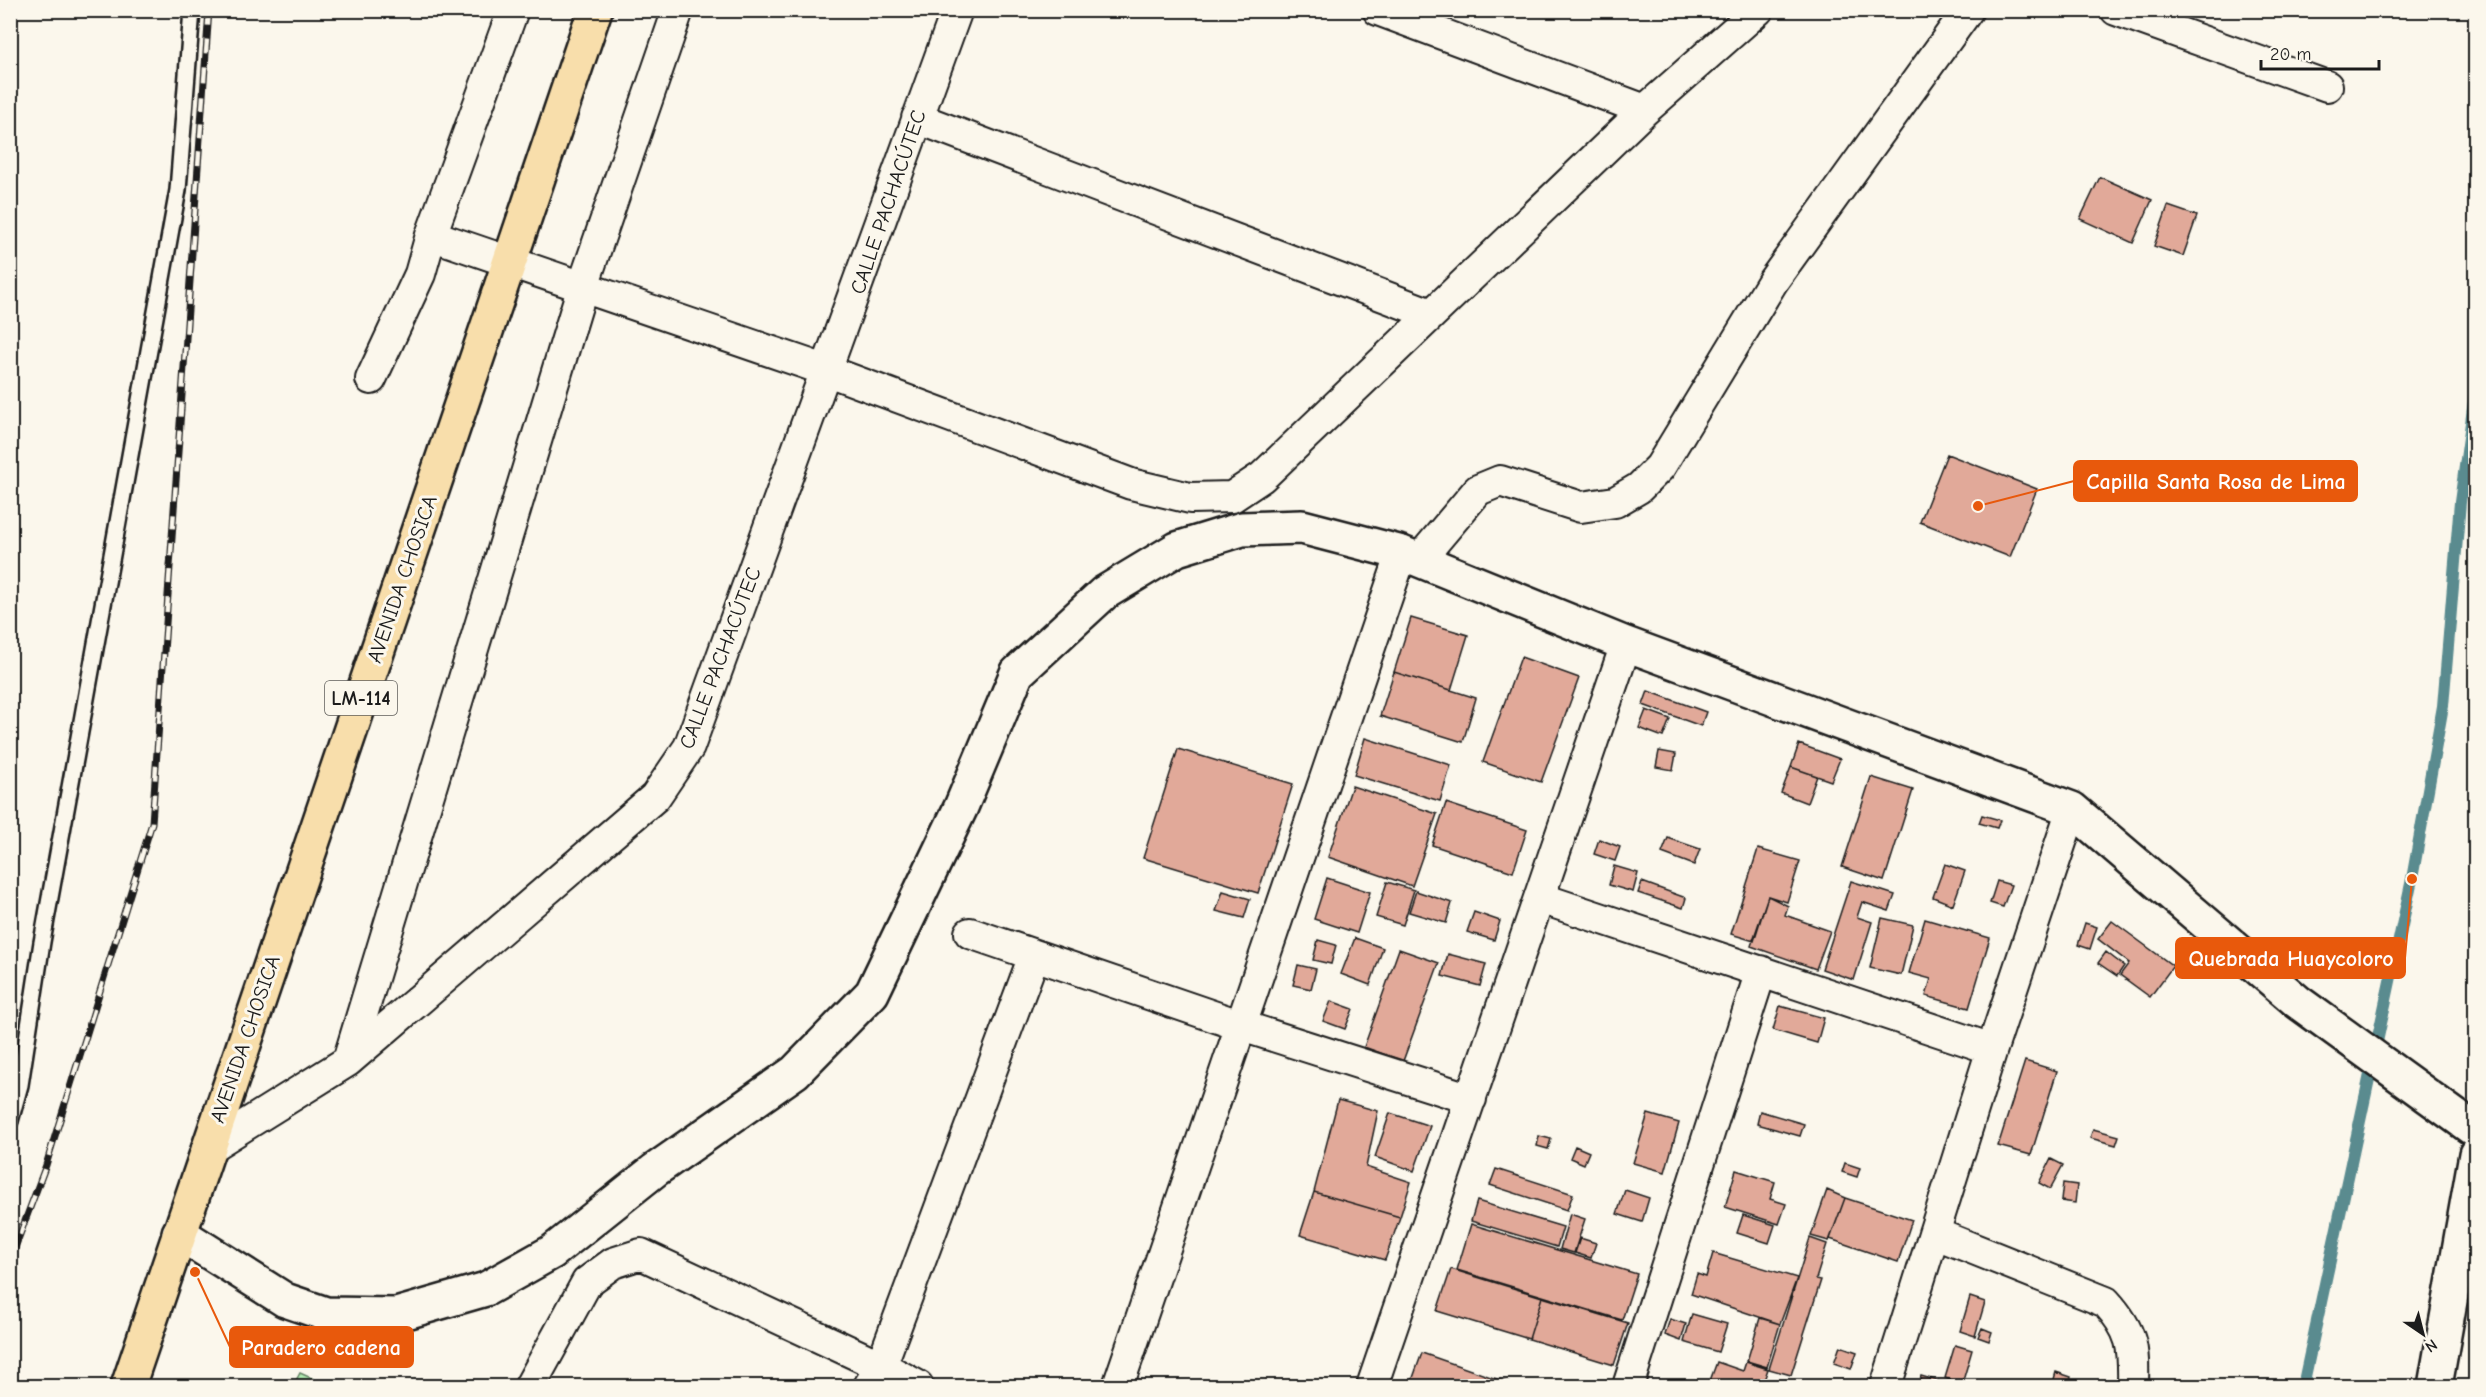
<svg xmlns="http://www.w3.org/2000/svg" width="2486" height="1397" viewBox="0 0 2486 1397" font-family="'Comic Neue',sans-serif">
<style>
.green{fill:#afeab0;stroke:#668366;stroke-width:1.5}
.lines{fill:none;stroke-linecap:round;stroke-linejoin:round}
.stream{stroke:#5a8b8f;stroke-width:12}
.building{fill:#e1a999;stroke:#1c1c1c;stroke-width:1.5}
.lane-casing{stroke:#1c1c1c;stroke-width:20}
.street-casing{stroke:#1c1c1c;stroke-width:34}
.secondary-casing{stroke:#1c1c1c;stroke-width:38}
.primary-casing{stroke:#1c1c1c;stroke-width:38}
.lane{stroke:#fbf7ec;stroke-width:15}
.street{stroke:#fbf7ec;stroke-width:30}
.secondary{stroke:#fbf7ec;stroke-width:33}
.primary{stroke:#f8deab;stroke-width:33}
.rail-casing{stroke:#1c1c1c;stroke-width:7}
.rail{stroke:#fbf7ec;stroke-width:4.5;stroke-dasharray:14;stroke-linecap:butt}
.labels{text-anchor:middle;stroke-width:6;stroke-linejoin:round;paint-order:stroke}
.shield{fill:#fbf7ec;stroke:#5f5e5a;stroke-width:1.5}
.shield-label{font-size:20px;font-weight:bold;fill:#1c1c1c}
.street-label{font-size:21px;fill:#1c1c1c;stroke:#fbf7ec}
.leader{fill:none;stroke:#e8590c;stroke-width:2}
.callout-dot{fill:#e8590c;stroke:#fbf7ec;stroke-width:2}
.callout{fill:#e8590c;stroke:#e8590c;stroke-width:2}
.callout-label{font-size:22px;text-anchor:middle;font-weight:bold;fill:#fff}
</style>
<rect width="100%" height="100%" fill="#fbf7ec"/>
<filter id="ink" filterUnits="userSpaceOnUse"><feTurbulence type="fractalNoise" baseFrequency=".0167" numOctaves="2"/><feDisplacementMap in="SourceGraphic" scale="12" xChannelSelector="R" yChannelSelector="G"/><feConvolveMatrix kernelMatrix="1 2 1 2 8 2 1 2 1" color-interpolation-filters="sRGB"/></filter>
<g filter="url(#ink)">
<path class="green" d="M300,1373l29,13h-36z"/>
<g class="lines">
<path class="stream" d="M2303,1386l109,-507 31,-173 17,-204 16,-115"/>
</g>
<path class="building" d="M2100,177l52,23 -19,43 -53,-24z
M2168,206l29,10 -14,40 -29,-10z
M1947,454l90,35 -27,68 -90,-35z
M1411,618l57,17 -17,55 -57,-18z
M1521,657l58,21 -38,104 -58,-20z
M1394,672l82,26 -13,44 -83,-26z
M1648,691l58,21 -5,14 -58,-21z
M1646,710l24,9 -7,18 -24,-9z
M1365,738l86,27 -11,36 -86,-26z
M1799,744l41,15 -9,22 -40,-14z
M1178,749l115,35 -35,109 -115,-35z
M1659,751l17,3 -3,16 -17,-3z
M1791,767l26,9 -10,27 -26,-10z
M1871,777l42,13 -29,91 -42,-14z
M1352,786l85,28 -25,72 -84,-29z
M1446,803l81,27 -14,42 -81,-27z
M1982,815l18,5 -3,8 -18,-5z
M1668,838l32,11 -6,16 -32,-12z
M1599,839l21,8 -5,14 -21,-7z
M1758,849l42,12 -13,41 -19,-6 -14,45 -23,-7z
M1945,864l20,7 -12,34 -20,-8z
M1614,866l24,7 -5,19 -24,-7z
M1327,878l43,14 -13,41 -43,-14z
M1851,881l44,14 -6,16 -27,-9 -5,15 15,5 -18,58 -32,-11z
M1997,881l14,4 -8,22 -13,-4z
M1387,882l27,8 -11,35 -27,-8z
M1642,882l44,16 -3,10 -45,-15z
M1223,891l27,8 -6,19 -28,-7z
M1416,891l36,12 -6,20 -37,-11z
M1768,896l20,10 -3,9 45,16 -14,38 -65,-23z
M1474,912l26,9 -6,19 -27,-8z
M1882,918l31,7 -12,50 -31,-7z
M1925,919l65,19 -21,70 -43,-12 5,-17 -22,-6z
M2112,921l61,45 -23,31 -30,-22 9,-12 -31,-24z
M2085,923l12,4 -7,22 -12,-4z
M1355,938l28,10 -13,37 -29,-11z
M1318,940l18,5 -5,19 -18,-4z
M1399,949l40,14 -36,98 -39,-14z
M2106,952l18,14 -7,10 -19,-13z
M1448,954l38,10 -6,22 -38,-10z
M1298,965l18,4 -5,20 -18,-4z
M1331,1001l22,8 -8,20 -22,-8z
M1780,1006l44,12 -7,25 -44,-13z
M2025,1061l32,10 -26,84 -33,-9z
M1338,1100l40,11 -12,56 45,15 -11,35 -86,-25z
M1760,1111l44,13 -4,12 -43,-12z
M1390,1113l40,13 -16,45 -39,-14z
M1648,1114l31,9 -14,49 -32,-9z
M2093,1129l26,7 -3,9 -26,-7z
M1539,1136l12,3 -3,10 -11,-3z
M1575,1146l14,6 -5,12 -14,-6z
M2051,1159l12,6 -13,24 -11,-6z
M1845,1163l15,5 -3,9 -15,-5z
M1496,1169l77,25 -6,16 -77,-25z
M1736,1170l39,12 -5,17 16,5 -7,20 -54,-17z
M2063,1183l14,2 -2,18 -14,-2z
M1625,1190l24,8 -7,24 -25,-8z
M1827,1190l18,8 -16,43 -18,-5z
M1314,1192l86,25 -15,43 -85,-25z
M1845,1198l67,22 -14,42 -68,-23z
M1477,1201l86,26 -6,20 -86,-26z
M1570,1214l15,5 -11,34 -14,-4z
M1743,1215l32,10 -6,18 -32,-10z
M1471,1224l166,50 -15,46 -165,-50z
M1580,1238l16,5 -5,15 -16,-5z
M1810,1238l17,6 -11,35 5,1 -30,95 -22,-6z
M1713,1253l84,25 -17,46 -89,-30 6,-20 9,3z
M1451,1269l91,28 -13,42 -92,-28z
M1542,1297l86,26 -14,42 -85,-26z
M1970,1297l15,5 -10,34 -15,-5z
M1692,1314l35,10 -9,28 -34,-10z
M1760,1318l20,6 -13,43 -20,-6z
M1670,1319l16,5 -5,17 -16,-6z
M1982,1328l10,4 -3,9 -11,-4z
M1955,1345l17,5 -10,34 -17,-6z
M1840,1346l17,6 -6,17 -17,-6z
M1422,1353l92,32 -1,1h-103z
M1717,1362l26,9 3,-9 22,7 -6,17h-54z
M2056,1372l15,5 -2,9 -16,-3z
M1921,1376l24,7 -2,3h-25z
M1792,1381l19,5h-21z"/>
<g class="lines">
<defs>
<path id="lane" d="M10,1121l10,-36 22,-143 136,-752 14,-180"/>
<path id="street" d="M1378,10l267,100
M2116,10l211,76
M917,118l514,196
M431,235l397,136 303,113 59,14 42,-1 30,-20 383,-367 113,-100
M371,379l49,-105 11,-39 82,-225
M1419,560l59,-70 22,-9 81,26 34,-5 24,-14 21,-21 113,-186 195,-271
M1540,898l452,151
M970,933l272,93 229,73
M348,1061l235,-775 95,-276
M207,1149l141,-88 307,-264 34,-50 268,-737
M1934,1233l172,69c27,30 28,45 27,84
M530,1386l57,-104 26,-19 28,-9 240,112 37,20
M869,1386l12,-20 153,-410
M1118,1386l284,-833
M1372,1386l254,-742
M1628,1386l133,-415
M1886,1386l106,-337 80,-240"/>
<path id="secondary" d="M179,1233l106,67 41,14 70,1 90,-26 66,-37 103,-82 140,-98 77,-79 89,-186 56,-134 87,-80 73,-44 65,-20 60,-2 100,26 224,91 446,165 226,193 178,129
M2435,1386l41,-232"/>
<path id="primary" d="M128,1386l467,-1376"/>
</defs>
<use href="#lane" class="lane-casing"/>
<use href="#street" class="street-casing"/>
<use href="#secondary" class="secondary-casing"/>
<use href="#primary" class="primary-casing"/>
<use href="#lane" class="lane"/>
<use href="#street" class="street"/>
<use href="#secondary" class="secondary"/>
<use href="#primary" class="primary"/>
<defs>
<path id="rail" d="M10,1261l36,-96 106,-342 57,-813"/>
</defs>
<use href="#rail" class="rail-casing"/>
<use href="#rail" class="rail"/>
</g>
</g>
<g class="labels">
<rect class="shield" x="325" y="681" width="72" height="34" rx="4.5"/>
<g class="shield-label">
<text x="361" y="705">LM-114</text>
</g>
<g class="street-label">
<text transform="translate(888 202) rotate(-71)" y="7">CALLE PACHACÚTEC</text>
<text transform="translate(402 579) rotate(-71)" y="7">AVENIDA CHOSICA</text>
<text transform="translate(720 658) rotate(-69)" y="7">CALLE PACHACÚTEC</text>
<text transform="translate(245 1039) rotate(-71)" y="7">AVENIDA CHOSICA</text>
</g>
</g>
<path class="leader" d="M1978 506L2074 481M2412 879L2405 958M195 1272L230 1347"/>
<g class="callout-dot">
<circle cx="1978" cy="506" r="6"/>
<circle cx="2412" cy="879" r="6"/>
<circle cx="195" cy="1272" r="6"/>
</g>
<g class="callout">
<rect x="2074" y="461" width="283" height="40" rx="6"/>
<rect x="2176" y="938" width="229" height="40" rx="6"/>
<rect x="230" y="1327" width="183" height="40" rx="6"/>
</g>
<g class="callout-label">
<text x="2216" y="489">Capilla Santa Rosa de Lima</text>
<text x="2291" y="966">Quebrada Huaycoloro</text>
<text x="321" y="1355">Paradero cadena</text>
</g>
<rect width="2486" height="1397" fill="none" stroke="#fbf7ec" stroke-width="36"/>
<rect x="18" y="18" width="2450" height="1361" fill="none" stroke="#1c1c1c" stroke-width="2" filter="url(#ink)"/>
<g transform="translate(2423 1334) rotate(145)" stroke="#fbf7ec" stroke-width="4.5" paint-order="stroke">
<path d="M0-4.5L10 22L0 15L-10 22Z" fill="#1c1c1c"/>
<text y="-9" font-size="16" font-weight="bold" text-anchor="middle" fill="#1c1c1c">N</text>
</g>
<path d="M2261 60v9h118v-9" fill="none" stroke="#1c1c1c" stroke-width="3"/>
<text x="2270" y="60" font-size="18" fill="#1c1c1c" stroke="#fbf7ec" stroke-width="4.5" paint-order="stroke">20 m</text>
</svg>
